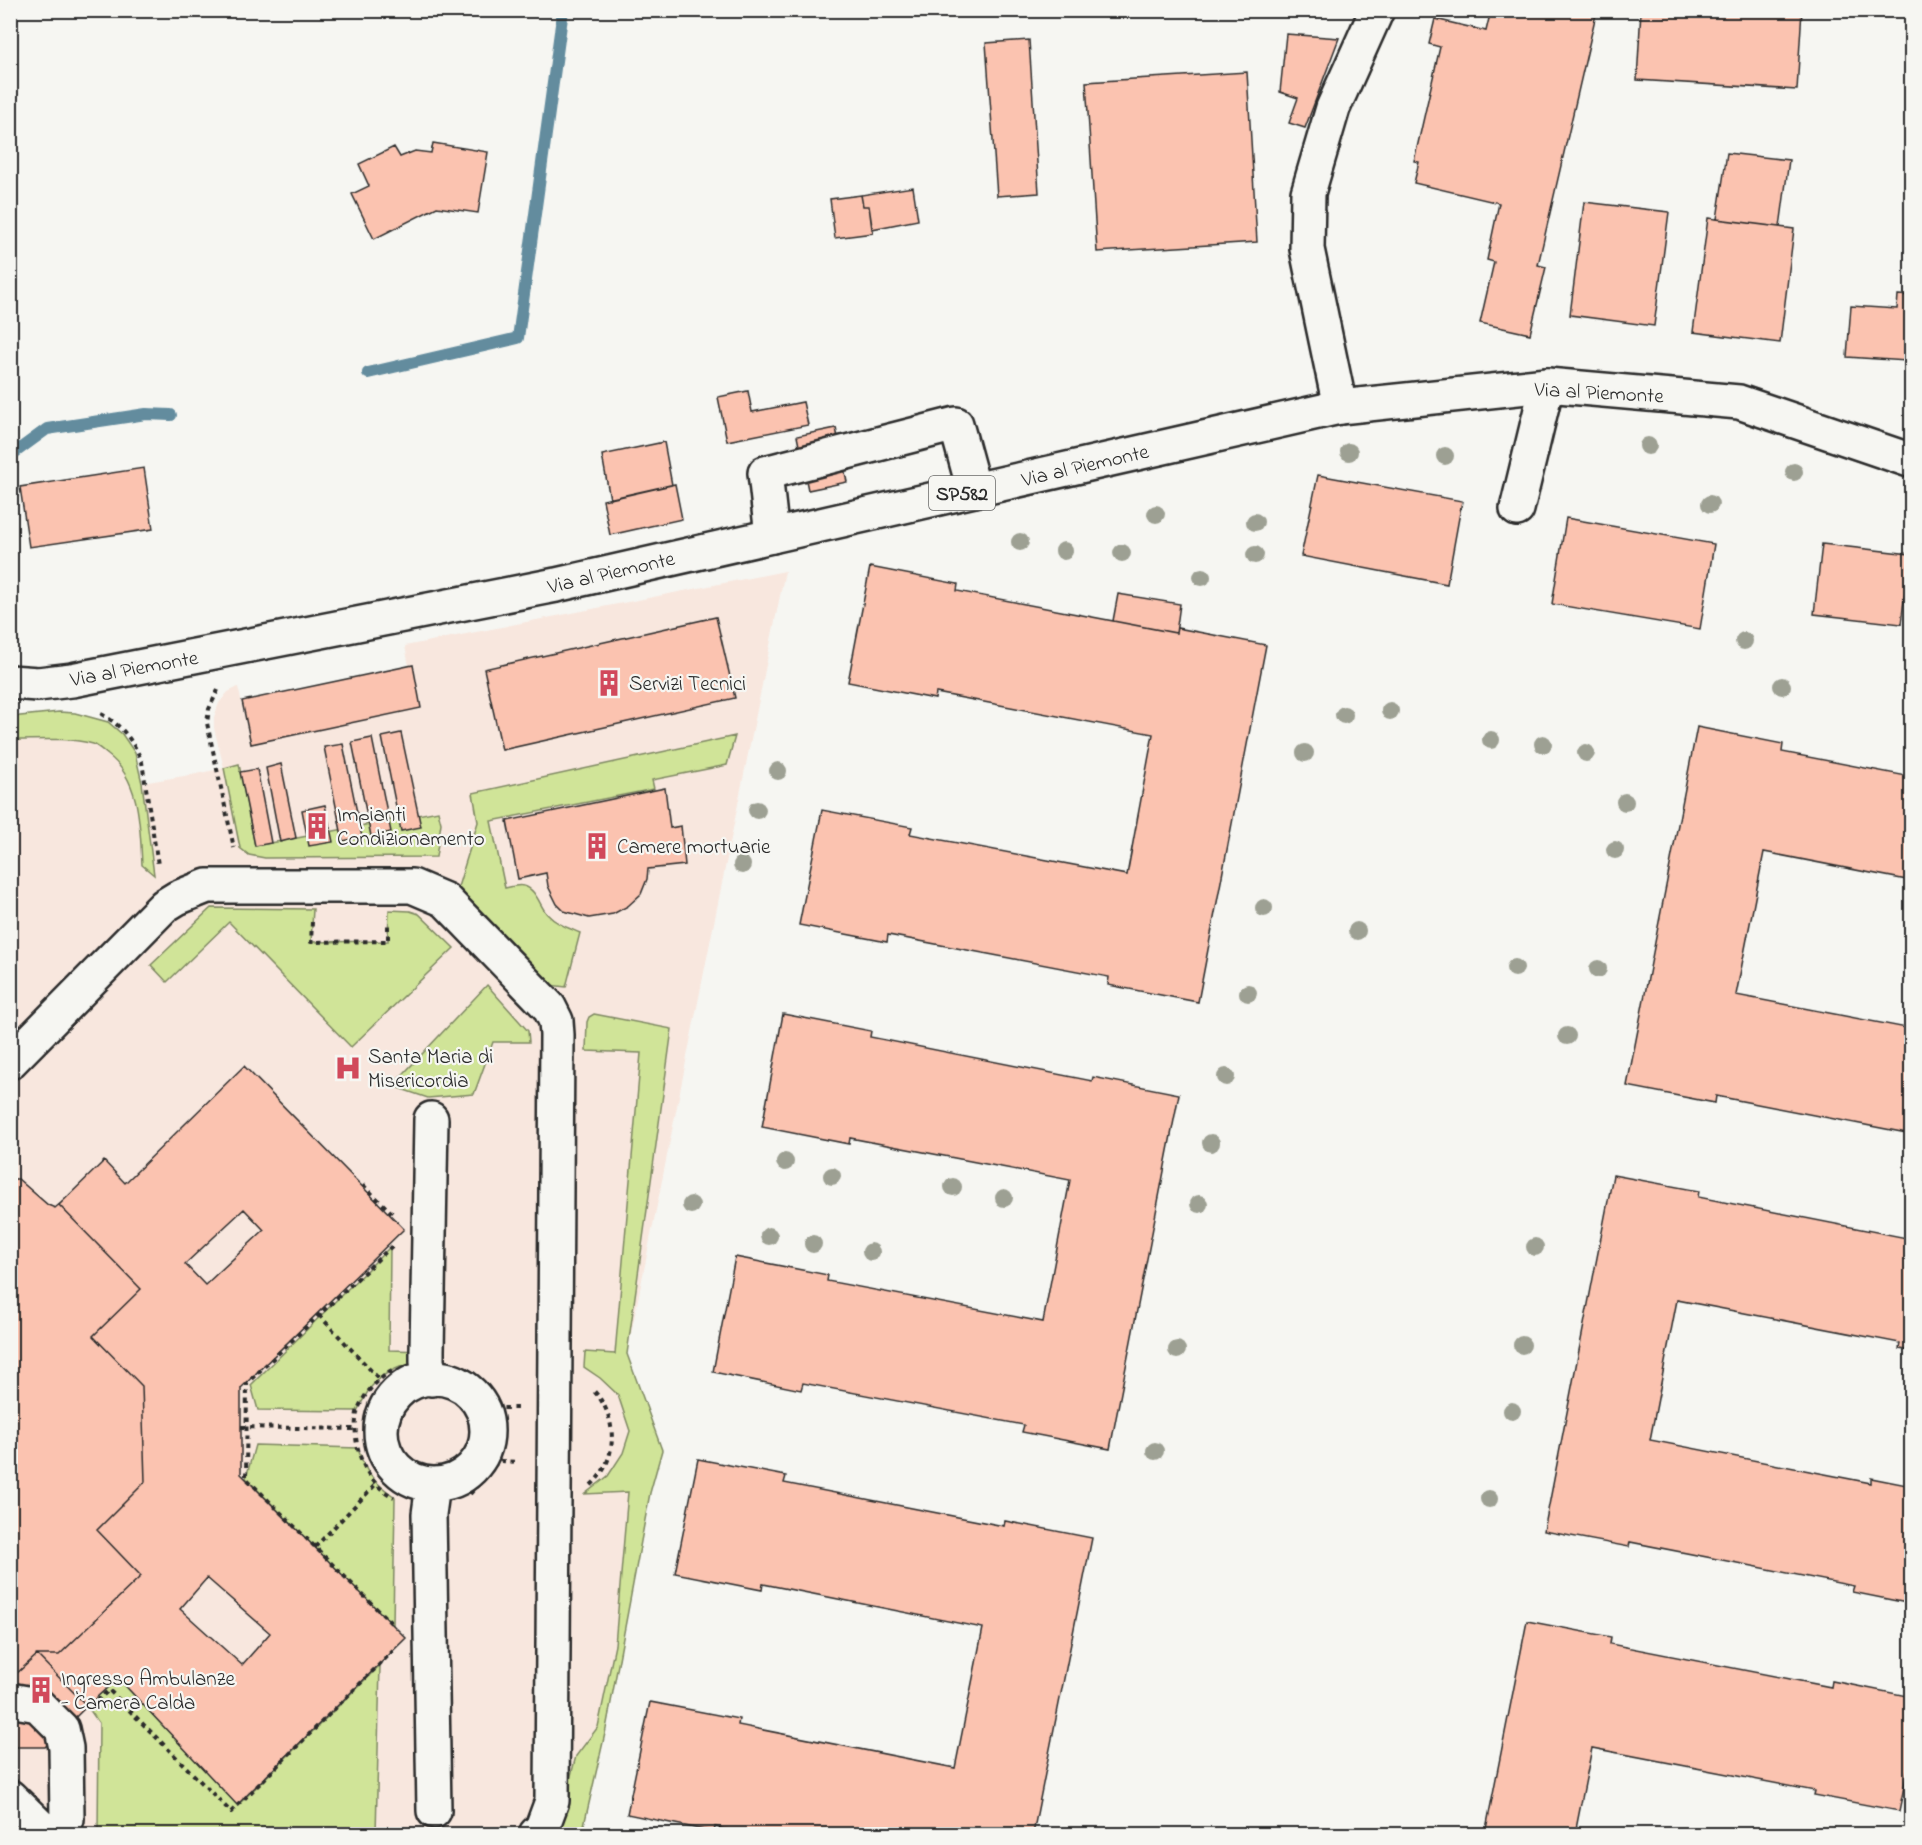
<svg xmlns="http://www.w3.org/2000/svg" width="1922" height="1845" viewBox="0 0 1922 1845" font-family="'Indie Flower',sans-serif">
<style>
.built{fill:#f8e7de}
.green{fill:#d0e498;stroke:#7e8862;stroke-width:1.5}
.lines{fill:none;stroke-linecap:round;stroke-linejoin:round}
.stream{stroke:#638c9e;stroke-width:12}
.building{fill:#fbc3b0;stroke:#2b2b2b;stroke-width:1.5;fill-rule:evenodd}
.minor-casing{stroke:#2b2b2b;stroke-width:38}
.major-casing{stroke:#2b2b2b;stroke-width:38}
.path{stroke:#2b2b2b;stroke-width:4;stroke-dasharray:4.5 4.5;stroke-linecap:butt}
.minor{stroke:#f6f6f2;stroke-width:33}
.major{stroke:#f6f6f2;stroke-width:33}
.tree{fill:#9da093}
.labels{text-anchor:middle;stroke-width:4.5;stroke-linejoin:round;paint-order:stroke}
.shield{fill:#f6f6f2;stroke:#686867;stroke-width:1.5}
.shield-label{font-size:20px;font-weight:bold;fill:#2b2b2b}
.street-label{font-size:21px;fill:#2b2b2b;stroke:#f6f6f2}
.poi-label{font-size:21px;fill:#2b2b2b;stroke:#f6f6f2;text-anchor:start}
</style>
<rect width="100%" height="100%" fill="#f6f6f2"/>
<filter id="ink" filterUnits="userSpaceOnUse"><feTurbulence type="fractalNoise" baseFrequency=".0167" numOctaves="2"/><feDisplacementMap in="SourceGraphic" scale="12" xChannelSelector="R" yChannelSelector="G"/><feConvolveMatrix kernelMatrix="1 2 1 2 8 2 1 2 1" color-interpolation-filters="sRGB"/></filter>
<g filter="url(#ink)">
<path class="built" d="M785,571l-158,783 35,96 -12,43 -69,341h-570v-1117l48,-5 16,1 33,9 14,12 13,19 7,30 54,-9 28,-6 -10,-40v-11l5,-14 9,-11 10,-5 4,16 167,-37 -4,-20z"/>
<path class="green" d="M59,712l16,1 33,9 14,12 13,19 7,30 12,92 -12,-10c-2,-37 -1,-85 -34,-110 -5,-4 -10,-9 -15,-11 -26,-7 -55,-4 -82,-4v-23z
M735,736l-8,29 -75,15 2,9 -163,32 14,67c5,-1 14,-4 19,-2 12,3 16,20 23,28 9,10 22,14 33,19l-14,54 -17,-2 -91,-98 20,-65 -5,-29z
M239,764l16,82 183,-35 3,12 -5,34 -171,1 -16,-3 -9,-7 -16,-80z
M211,908l102,1 -2,33 77,-1 1,-31 21,1 9,3 35,34 -103,99 -122,-125 -62,60 -16,-17z
M487,985l41,46 1,11h-36l-19,52 -46,4 -36,-12z
M594,1014l78,15 -45,325 35,96 -12,43 -44,236 -24,105h-26l20,-78 22,-29 17,-82 13,-153 -43,2 23,-18 15,-23 7,-22 -12,-36 -18,-17 -16,-11 1,-15 30,2 26,-301 -55,-2 1,-29 2,-5z
M390,1247l-1,103 38,1v11c-20,1 -41,8 -55,24 -6,7 -10,17 -15,25l-99,-1 -7,-25z
M255,1445l103,3c6,24 17,35 37,49l-2,129 -147,-148z
M380,1665l-4,169h-278l1,-111 -12,-17 31,-28 120,127z"/>
<g class="lines">
<path class="stream" d="M368,373l150,-35 45,-328
M10,456l37,-27 99,-15 25,1"/>
</g>
<path class="building" d="M1491,10h106l-59,255 8,2 -16,67 -50,-11 14,-61 -7,-2 12,-57 -85,-20 5,-21 -5,-1 26,-114 -11,-3 6,-25 51,12z
M1641,10h161l-5,80 -160,-10z
M1286,34l53,4 -34,90 -16,-5 9,-25 -18,-6z
M1029,40l10,153 -42,3 -11,-153z
M1247,72l10,170 -160,10 -11,-170z
M433,143l55,9 -10,61 -41,-6 -63,32 -22,-45 17,-8 -10,-22 35,-17 6,10 15,-6 16,2z
M1727,153l62,7 -9,67 -63,-8z
M913,187l5,33 -46,9 -3,-23h-6l-2,-11z
M861,195l2,11h6l4,27 -38,5 -5,-39z
M1584,202l85,10 -15,114 -84,-11z
M1708,218l86,11 -14,114 -87,-11z
M1898,295l14,1v61h-5v4l-60,-4 4,-51 46,3z
M748,391l4,21 51,-10 5,23 -81,16 -9,-44z
M836,428l11,54 -39,8 -11,-54z
M664,442l8,43 -62,14 -8,-44z
M144,468l9,61 -124,18 -9,-60z
M1318,475l144,26 -15,83 -146,-28z
M675,484l7,35 -72,16 -7,-35z
M1566,518l148,26 -14,85 -148,-25z
M1822,544l88,10 -9,70 -87,-10z
M870,567l88,17 -1,7 219,42 1,-5 89,17 -68,357 -90,-17 1,-8 -221,-42 -1,7 -88,-17 23,-115 90,17 -2,7 217,41 26,-141 -217,-41 -1,6 -87,-17z
M1118,594l62,10 -4,29 -63,-12z
M716,617l19,81 -233,52 -18,-81z
M413,665l8,43 -170,36 -9,-43z
M1697,727l86,17 -1,8 130,25v104l-148,-29 -28,143 176,34v105l-196,-38 -1,7 -88,-17z
M401,733l20,94 -20,4 -19,-94z
M372,738l19,94 -20,4 -19,-94z
M343,744l19,93 -19,4 -19,-94z
M281,764l15,74 -16,4 -14,-74z
M257,769l14,74 -16,3 -15,-74z
M665,788l5,40 11,-2 4,39 -37,4 -1,10 -6,15 -13,12 -15,8 -24,4 -25,-7 -7,-7 -9,-18 -2,-13 -28,6 -11,-58z
M325,805l8,37 -24,4 -7,-36z
M783,1014l88,17 -1,6 222,44 1,-4 86,17 -69,355 -88,-17 2,-7 -221,-42 -2,7 -88,-18 22,-115 93,18 -1,6 216,41 27,-142 -220,-42 -1,6 -87,-17z
M244,1066l160,163 -163,159v86l165,164 -169,167 -119,-127 -31,28 -50,-51h22l82,-79 -44,-46 48,-48 -3,-96 -49,-50 48,-47 -82,-84 45,-44 21,22zM244,1209l20,21 -59,55 -20,-21zM207,1578l63,55 -28,32 -62,-56z
M1613,1175l86,16 -1,6 214,42v112l-13,-2 1,-6 -223,-43 -27,140 221,43v-5l41,8v118l-60,-12 2,-6 -224,-44 -1,5 -85,-16z
M10,1179h8l30,26 7,3 7,-6 -3,3 82,84 -48,47 49,50 3,96 -48,48 44,46 -82,79h-22l-21,19h-6z
M698,1459l88,17 -2,7 220,43 1,-5 87,17 -59,296h-283l-35,-7 -1,5 -87,-18 23,-112 89,17 -1,6 217,43 28,-140 -220,-44 -1,6 -87,-17z
M1527,1621l84,16 -1,7 221,43 1,-6 80,16v52l-13,62 -85,-16 1,-4 -223,-43 -17,86h-90z
M37,1655l50,51 -42,41h-35v-73h6z"/>
<g class="lines">
<defs>
<path id="minor" d="M1340,407l-33,-158 1,-56 25,-85 44,-98
M1517,509l30,-124
M772,536l-7,-63 191,-49 18,66
M10,1062l154,-156 13,-8 30,-12h205l33,14 104,107 7,14 1,14 -5,766 -10,27 -6,6
M431,1119l-4,232v11l5,17
M381 1431a53 53 0 1 1 106 0a53 53 0 1 1-106 0Z
M433,1485l-4,29 5,297
M10,1700l28,5 24,24 4,19 1,71 -6,15
M10,1797l38,37"/>
<path id="major" d="M10,682l28,2 34,-4 484,-95 784,-178 207,-22 192,17 173,59"/>
</defs>
<use href="#minor" class="minor-casing"/>
<use href="#major" class="major-casing"/>
<path class="path" d="M218,690l-9,19 -2,14 27,125
M101,714c20,10 33,28 41,48l16,103
M312,922l-1,20 77,-1v-18
M363,1185l29,28
M392,1246l-145,137 -1,95 147,147
M319,1315l61,65
M392,1371c-14,7 -31,26 -35,42 -6,31 7,70 37,84
M468,1371c14,11 22,21 29,37h20
M241,1427l115,2
M591,1485c28,-25 27,-69 2,-95
M470,1494l26,-30 5,-3 16,1
M315,1547l61,-63
M90,1707l19,-17 122,122 162,-161"/>
<use href="#minor" class="minor"/>
<use href="#major" class="major"/>
</g>
<g class="tree">
<circle cx="1648" cy="446" r="9"/>
<circle cx="1349" cy="452" r="9"/>
<circle cx="1445" cy="456" r="9"/>
<circle cx="1794" cy="472" r="9"/>
<circle cx="1710" cy="504" r="9"/>
<circle cx="1156" cy="514" r="9"/>
<circle cx="1255" cy="522" r="9"/>
<circle cx="1020" cy="542" r="9"/>
<circle cx="1064" cy="551" r="9"/>
<circle cx="1122" cy="553" r="9"/>
<circle cx="1255" cy="555" r="9"/>
<circle cx="1202" cy="577" r="9"/>
<circle cx="1744" cy="641" r="9"/>
<circle cx="1782" cy="686" r="9"/>
<circle cx="1390" cy="711" r="9"/>
<circle cx="1344" cy="715" r="9"/>
<circle cx="1491" cy="740" r="9"/>
<circle cx="1543" cy="744" r="9"/>
<circle cx="1305" cy="753" r="9"/>
<circle cx="1586" cy="753" r="9"/>
<circle cx="778" cy="771" r="9"/>
<circle cx="1625" cy="802" r="9"/>
<circle cx="757" cy="810" r="9"/>
<circle cx="1615" cy="850" r="9"/>
<circle cx="742" cy="865" r="9"/>
<circle cx="1264" cy="908" r="9"/>
<circle cx="1357" cy="931" r="9"/>
<circle cx="1515" cy="968" r="9"/>
<circle cx="1598" cy="969" r="9"/>
<circle cx="1248" cy="993" r="9"/>
<circle cx="1567" cy="1036" r="9"/>
<circle cx="1226" cy="1077" r="9"/>
<circle cx="1211" cy="1143" r="9"/>
<circle cx="785" cy="1162" r="9"/>
<circle cx="832" cy="1176" r="9"/>
<circle cx="953" cy="1187" r="9"/>
<circle cx="1004" cy="1198" r="9"/>
<circle cx="1199" cy="1204" r="9"/>
<circle cx="691" cy="1205" r="9"/>
<circle cx="769" cy="1236" r="9"/>
<circle cx="813" cy="1244" r="9"/>
<circle cx="1535" cy="1247" r="9"/>
<circle cx="871" cy="1252" r="9"/>
<circle cx="1522" cy="1345" r="9"/>
<circle cx="1177" cy="1350" r="9"/>
<circle cx="1512" cy="1411" r="9"/>
<circle cx="1155" cy="1451" r="9"/>
<circle cx="1489" cy="1499" r="9"/>
</g>
</g>
<defs>
<symbol id="building-bare" viewBox="-9 -9 18 18"><path d="M-4-6H4V6H1V3H-1V6H-4ZM-2.5-4.3h1.7v1.8h-1.7ZM.8-4.3h1.7v1.8H.8ZM-2.5-1h1.7V.8h-1.7ZM.8-1h1.7V.8H.8Z" fill="#d1495b" stroke="#f6f6f2" stroke-width="2.5" paint-order="stroke"/></symbol>
<symbol id="hospital-bare" viewBox="-9 -9 18 18"><path d="M-5-5h3v3.5h4V-5h3V5h-3V1.5h-4V5h-3Z" fill="#d1495b" stroke="#f6f6f2" stroke-width="2.5" paint-order="stroke"/></symbol>
</defs>
<g fill-rule="evenodd">
<use href="#building-bare" x="590" y="664" width="38" height="38"/>
<use href="#building-bare" x="298" y="807" width="38" height="38"/>
<use href="#building-bare" x="578" y="827" width="38" height="38"/>
<use href="#hospital-bare" x="329" y="1049" width="38" height="38"/>
<use href="#building-bare" x="22" y="1671" width="38" height="38"/>
</g>
<g class="labels">
<rect class="shield" x="929" y="476" width="66" height="34" rx="4.5"/>
<g class="shield-label">
<text x="962" y="500">SP582</text>
</g>
<g class="street-label">
<text transform="translate(1599 392) rotate(3)" y="7">Via al Piemonte</text>
<text transform="translate(1085 465) rotate(-13)" y="7">Via al Piemonte</text>
<text transform="translate(611 572) rotate(-13)" y="7">Via al Piemonte</text>
<text transform="translate(134 668) rotate(-10)" y="7">Via al Piemonte</text>
</g>
<g class="poi-label">
<text x="629" y="690">Servizi Tecnici</text>
<text x="337" y="821">Impianti<tspan x="337" dy="24">Condizionamento</tspan></text>
<text x="617" y="853">Camere mortuarie</text>
<text x="368" y="1063">Santa Maria di<tspan x="368" dy="24">Misericordia</tspan></text>
<text x="61" y="1685">Ingresso Ambulanze<tspan x="61" dy="24">- Camera Calda</tspan></text>
</g>
</g>
<rect width="1922" height="1845" fill="none" stroke="#f6f6f2" stroke-width="36"/>
<rect x="18" y="18" width="1886" height="1809" fill="none" stroke="#2b2b2b" stroke-width="2" filter="url(#ink)"/>
</svg>
